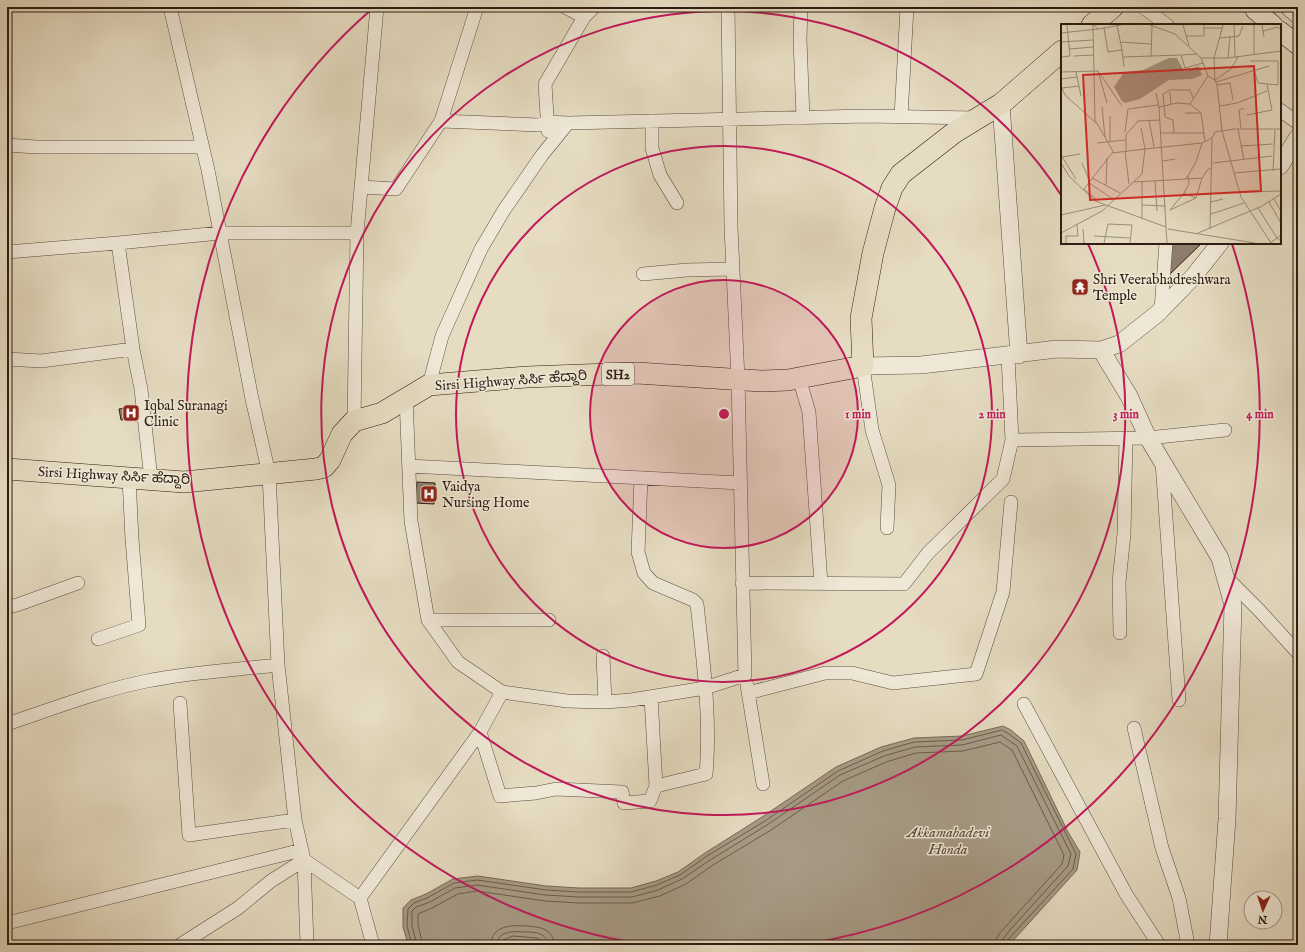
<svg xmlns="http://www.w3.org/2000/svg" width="1305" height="952" viewBox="0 0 1305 952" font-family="'IM FELL English','Noto Sans Kannada',serif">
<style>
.water{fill:#a79b86;stroke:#766858}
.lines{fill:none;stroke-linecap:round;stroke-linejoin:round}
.shore{stroke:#6a5c4c;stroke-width:1}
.building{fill:#8d806e;stroke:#2d1c13}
.minor-casing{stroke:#5b4c3f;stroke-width:14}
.tertiary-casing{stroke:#5b4c3f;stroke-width:18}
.secondary-casing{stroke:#2d1c13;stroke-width:20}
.primary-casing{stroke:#2d1c13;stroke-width:22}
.minor{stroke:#efe8d7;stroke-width:13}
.tertiary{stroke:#efe8d7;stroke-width:17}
.secondary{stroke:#efe8d7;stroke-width:19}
.primary{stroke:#e6dcc2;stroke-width:21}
.ring{fill:none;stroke:#c2185b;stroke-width:2}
.labels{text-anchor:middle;stroke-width:3;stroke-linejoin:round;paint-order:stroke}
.shield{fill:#efe8d7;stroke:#67594e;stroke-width:1}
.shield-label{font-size:13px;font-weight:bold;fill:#2d1c13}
.poi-label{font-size:14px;fill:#2d1c13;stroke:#efe8d7;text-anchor:start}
.street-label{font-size:14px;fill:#2d1c13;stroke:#efe8d7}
.water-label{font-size:15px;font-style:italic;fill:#58483b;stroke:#efe8d7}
.inset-road{fill:none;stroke:#9c8f7c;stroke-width:1}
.view{fill:#d62828;fill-opacity:0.15;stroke:#d62828;stroke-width:2}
.inset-edge{fill:none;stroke:#2d1c13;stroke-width:2}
.centre{fill:#c2185b;stroke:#efe8d7;stroke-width:2}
.ring-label{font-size:12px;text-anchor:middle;font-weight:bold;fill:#c2185b;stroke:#efe8d7;stroke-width:3;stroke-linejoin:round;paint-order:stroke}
</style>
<rect width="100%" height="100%" fill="#e6dcc2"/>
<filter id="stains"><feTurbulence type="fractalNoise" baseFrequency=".005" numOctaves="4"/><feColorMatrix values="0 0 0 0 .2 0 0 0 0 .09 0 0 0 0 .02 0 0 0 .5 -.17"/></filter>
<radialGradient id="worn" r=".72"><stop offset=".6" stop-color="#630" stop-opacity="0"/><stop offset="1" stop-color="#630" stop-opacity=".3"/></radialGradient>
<path class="water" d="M1003,726l8,4 13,11 44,91 12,20 -3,18 -68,75h-468l-5,-3 -23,-2 -11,5 -94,-1 -5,-17v-19l8,-8 15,-6 27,-15 25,-3 68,10 33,2h52l25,-7 22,-9 27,-19 57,-36 74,-50 45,-20 33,-9 48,-2z"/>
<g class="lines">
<path class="shore" d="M412,945l-5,-19 1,-17 6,-6 13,-5 27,-15 23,-3 69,10 33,2h52l26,-7 23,-10 27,-19 58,-35 73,-50 45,-20 31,-9 48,-2 40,-10 7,4 12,9 55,111 -3,15 -60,65 -6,7 -1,4
M417,945l-5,-19v-15l4,-4 14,-5 25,-14 22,-3 68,10 34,2h53l26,-7 24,-11 28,-19 57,-35 73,-50 44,-19 31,-9 47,-2 39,-10 16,11 54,108 -3,12 -59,65 -6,8 -2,6
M423,945l-5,-20v-11l14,-6 26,-14 19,-3 68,10 34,2h53l28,-7 26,-12 27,-19 58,-35 72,-49 43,-19 30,-9 47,-2 37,-9 12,8 52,105 -2,9 -63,70 -3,6 -1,5
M491,945c0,-20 21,-20 36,-19 13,1 27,3 27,19
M497,945c0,-14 16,-14 27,-13 10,0 23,0 24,13
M502,945l1,-5 10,-4 24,2 5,3 1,4"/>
</g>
<path class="building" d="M1171,243h31l-32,31z
M137,406l2,12 -18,2 -2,-11z
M417,482l18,1 -1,21 -19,-1z"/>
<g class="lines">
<defs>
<path id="minor" d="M170,7l38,163 44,229 17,75 9,191 17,155 9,40 56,38 13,47
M565,7l19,10
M801,7l-1,32 3,79
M1143,7l24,18
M1280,110l18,13
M901,117l6,-110
M441,121l36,-114
M652,121v27l8,27 17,28
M548,131l-3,-47 39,-67 10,-10
M7,145l29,2h166
M361,187l35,2 45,-68 98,4 9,-3 20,1
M118,243l15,106 8,40 10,90
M7,252l111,-9 102,-10h137
M643,274l44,-4 46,-1
M1161,310l5,-67
M7,359l34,2 92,-12
M863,366l9,64 17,55 -2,43
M799,378l10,34 12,172
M429,385l13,-49 39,-87 23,-39 38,-55 26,-32 299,-7 108,2
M406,398l5,123 17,99 30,42 44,30
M354,421l3,-188 20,-226
M1012,440l136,-2 77,-8
M1162,462l17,238
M409,466l331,17
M641,478l-3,74 6,21 9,10 40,17 4,4c6,56 14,113 9,170l-50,12
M1225,576l34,34 39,43
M742,583l162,1 24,-31 75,-74 9,-39 -4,-84
M7,607l10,-2 61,-22
M428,620h121
M1120,633l-1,-51 5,-48 2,-96
M98,639l41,-14 -7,-86 -3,-61
M603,656l2,46
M747,685l16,99
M748,693l77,-20h27l41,10 83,-9 27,-82 8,-90
M180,703l9,132 106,-15
M1024,704l102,190 33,51
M7,724c45,-15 94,-34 140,-43 43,-9 87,-11 131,-16
M1134,728l28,120 17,50 9,47
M480,732l20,64 36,-3 20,-4 66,3 2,11 26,-2 6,-15 -5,-89
M304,860l3,85
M360,898l120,-166 22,-40 65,9 38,1 26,-2 74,-12 40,-13 -7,-296 -7,-152 -3,-220
M7,923l295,-73
M180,945l58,-37 33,-27 33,-21"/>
<path id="tertiary" d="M1001,104l18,251
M1280,166l18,-29
M1101,350l28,46 19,42 72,120 13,47 -6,214 -9,126
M863,366l58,-1 136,-16 44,1 18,-6 38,-30 36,-37 27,-34"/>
<path id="secondary" d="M1254,7l1,3 18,15
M1290,7l8,7
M1280,31l18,14"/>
<path id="primary" d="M1092,25l21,-18
M7,469l177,13 132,-13 8,-2 6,-7 12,-26 12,-13 28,-8 47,-28 98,-8 110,-4 124,8 27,-1 75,-14 -2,-48 12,-65 12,-45 7,-20 9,-14 54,-42 46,-28 61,-53"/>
</defs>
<use href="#minor" class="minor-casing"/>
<use href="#tertiary" class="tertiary-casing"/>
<use href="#secondary" class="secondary-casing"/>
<use href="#primary" class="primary-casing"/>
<use href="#minor" class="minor"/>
<use href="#tertiary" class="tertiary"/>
<use href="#secondary" class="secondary"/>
<use href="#primary" class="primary"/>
</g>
<circle cx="724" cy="414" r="134" fill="#c2185b" fill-opacity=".12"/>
<g class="ring">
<circle cx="724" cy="414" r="134"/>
<circle cx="724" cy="414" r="268"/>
<path d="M1088 244A402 402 0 1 1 1061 195"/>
<path d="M649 945A536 536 0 0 1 372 9M1232 244A536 536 0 0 1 799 945"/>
</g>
<defs>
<symbol id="temple-square" viewBox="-11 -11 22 22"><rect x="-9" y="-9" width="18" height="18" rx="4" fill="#8f2418" stroke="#efe8d7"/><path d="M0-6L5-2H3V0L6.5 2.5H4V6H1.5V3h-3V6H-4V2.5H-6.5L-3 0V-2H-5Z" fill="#fff"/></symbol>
<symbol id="hospital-square" viewBox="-11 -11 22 22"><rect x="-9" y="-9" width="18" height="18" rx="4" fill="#8f2418" stroke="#efe8d7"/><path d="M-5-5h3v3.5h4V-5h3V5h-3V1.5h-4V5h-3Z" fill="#fff"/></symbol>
</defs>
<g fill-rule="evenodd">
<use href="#temple-square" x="1070" y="277" width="20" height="20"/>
<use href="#hospital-square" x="121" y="403" width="20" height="20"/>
<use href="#hospital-square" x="419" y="484" width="20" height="20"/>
</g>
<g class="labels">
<rect class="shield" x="602" y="363" width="32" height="22" rx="3"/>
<g class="shield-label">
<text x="618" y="379">SH2</text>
</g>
<g class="poi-label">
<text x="1093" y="284">Shri Veerabhadreshwara<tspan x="1093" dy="16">Temple</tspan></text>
<text x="144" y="410">Iqbal Suranagi<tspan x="144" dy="16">Clinic</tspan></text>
<text x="442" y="491">Vaidya<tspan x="442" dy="16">Nursing Home</tspan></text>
</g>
<g class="street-label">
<text transform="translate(511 380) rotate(-4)" y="5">Sirsi Highway ಸಿರ್ಸಿ ಹೆದ್ದಾರಿ</text>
<text transform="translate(114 475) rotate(3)" y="5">Sirsi Highway ಸಿರ್ಸಿ ಹೆದ್ದಾರಿ</text>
</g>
<g class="water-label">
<text x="948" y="837">Akkamahadevi<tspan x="948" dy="17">Honda</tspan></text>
</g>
</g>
<g transform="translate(1061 24)">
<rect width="220" height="220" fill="#e6dcc2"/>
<path d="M108,34h8l7,13 15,-5 3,9 -10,4 -23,1 -29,19 -15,4 -3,-2 -8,-14 10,-15 19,-2z" fill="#a79b86"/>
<path class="inset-road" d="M32,1l2,95 19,33M33,1l4,4 23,-4M56,1l5,25M89,1l25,9 26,24h27l53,-7M122,1l6,21M173,1l1,32M193,1v30M201,1l2,12M43,4l4,24 14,-2 2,17M143,4h18M202,7l15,-4 3,3M0,9l37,-4M125,12h18v-11M159,14l19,-2 4,-10M0,18l32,-2M59,18l31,2M8,25l24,-2M120,31l16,-1M13,32l20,-1M0,33l9,-1 -3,-31M62,33l58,-2 4,13 18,-5M90,33l1,-32M140,34l7,18 7,4 2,5 5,46 19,66 30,46M167,34l2,-22M189,37h28v24l-20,-2 -4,-13M37,47l9,32M0,48l37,-1 24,35M15,48l5,24M0,55l16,-2M154,56l-1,-22 9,-33M154,56l16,-11 7,-12M155,58l53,-16M156,61l13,-2 3,17M0,62l4,9 31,28M1,64l17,-2M109,68l1,12M95,69l3,14M129,80l11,9 4,28M159,82l17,-3 30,-12M41,83l3,30M124,89h16M186,91l25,-5 -5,-26M49,92v25M88,96l5,27M177,105l6,31M180,105l-2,-19 5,-2M64,108l3,-23 30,-4M100,109h43M113,109l-1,-13 -8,-3 -2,-23 7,-4h20l3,8M36,119l28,-3M180,122l32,-2M64,127l4,33M65,127v-16l12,-14 22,-1M0,131l15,24M1,133l18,-3M102,137l12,-2M0,139l8,13 26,25 71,26 1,16M21,139l8,19M152,139l59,-7M212,147l2,-41M173,149l47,-4M31,154l28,15M126,155l15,-1 6,-9h4M94,157l2,30M73,158l52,-3 10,-17 6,-19M28,159l24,16M45,161l1,-27M23,165l28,-36 33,-4 -4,-21M23,165l14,12M178,168l42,-1M123,169l12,5M213,175l7,12M150,178l12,-3M208,178l12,21M81,181l24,1M197,184l19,30 4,3M109,186l26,-12 6,-20M109,186l14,-17 5,-9 -1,-8M150,190l33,-11M0,191l44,-10M81,195v-37M105,203l-7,-120 18,-4 13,1 18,-28M22,205l1,14M107,205l87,14M149,205l2,-91M0,209l41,-22 40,-37 3,-25 57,-6 10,-5 3,-6 19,-3h47M137,209l64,-27 19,-12M33,212l36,2M5,219v-7h12l-1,-11M43,219l4,-19 24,1 -2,18M209,219l11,-8"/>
<path class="view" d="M193,42l7,125 -171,9 -7,-125z"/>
<rect width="220" height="220" class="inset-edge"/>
</g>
<circle cx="724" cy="414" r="6" class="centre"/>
<g class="ring-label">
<text x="858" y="418">1 min</text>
<text x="992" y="418">2 min</text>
<text x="1126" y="418">3 min</text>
<text x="1260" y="418">4 min</text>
</g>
<rect width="1305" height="952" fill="none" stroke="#e6dcc2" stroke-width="24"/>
<rect x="8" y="8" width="1289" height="936" fill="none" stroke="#2d1c13" stroke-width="2"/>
<rect x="12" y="12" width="1281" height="928" fill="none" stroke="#2d1c13"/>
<g transform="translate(1263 910) rotate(183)"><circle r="19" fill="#efe8d7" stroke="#a19689"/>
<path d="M0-3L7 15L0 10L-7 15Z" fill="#8f2418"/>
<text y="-6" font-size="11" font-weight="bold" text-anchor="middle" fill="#2d1c13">N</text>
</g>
<rect width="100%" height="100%" filter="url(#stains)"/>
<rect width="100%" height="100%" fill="url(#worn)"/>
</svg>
